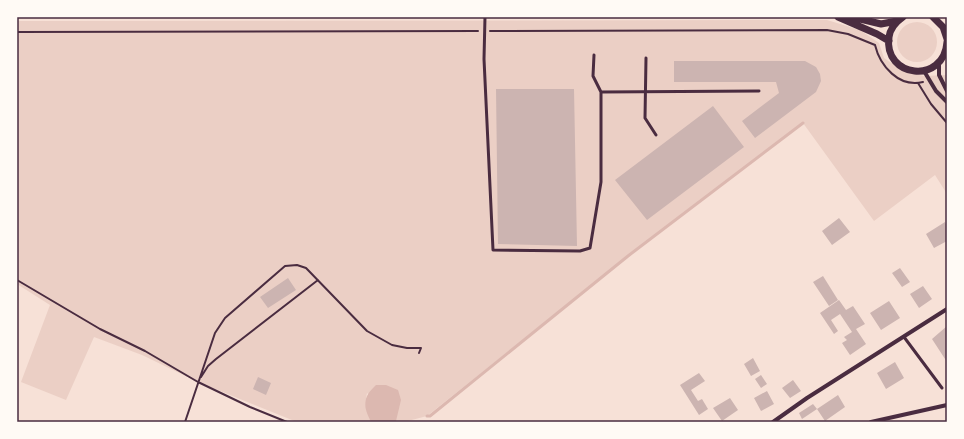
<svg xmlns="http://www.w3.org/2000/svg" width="964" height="439" viewBox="0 0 964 439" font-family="'Fira Sans',sans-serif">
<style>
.green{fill:#ebcfc5}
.water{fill:#dcb8b0}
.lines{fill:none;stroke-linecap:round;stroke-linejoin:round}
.stream{stroke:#dcb8b0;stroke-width:3}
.building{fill:#ccb4b1}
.path{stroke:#4a2c40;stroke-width:2}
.service{stroke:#4a2c40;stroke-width:3}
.minor{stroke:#4a2c40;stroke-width:4}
.tertiary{stroke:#4a2c40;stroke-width:7}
.neatline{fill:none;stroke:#4a2c40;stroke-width:1.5}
</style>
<rect width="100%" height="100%" fill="#f7e1d7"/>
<path class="green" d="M827,20l33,10 19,13 5,15 21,14 19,4 23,-1v119l-12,-19 -61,46 -71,-98 -175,133 -201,160 -23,6h-10l2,-1 -29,-28 -2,11 6,18h-74l-99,-40 -56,-27 -48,-18 -28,63 -45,-18 29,-77 -33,-21v-263z
M897 42a20 20 0 1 1 40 0a20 20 0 1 1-40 0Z"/>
<path class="water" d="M376,385h10l12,5 3,10 -5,21 -25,1c-8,-16 -9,-24 5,-37z"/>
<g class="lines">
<path class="stream" d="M427,416h3l198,-160 175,-133"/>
</g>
<path class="building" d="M674,61h131l11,6 4,7 1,7 -5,11 -61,46 -13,-17 37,-28 -3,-11h-102z
M496,89h78l3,157 -79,-2z
M713,106l31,41 -97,73 -32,-40z
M839,218l11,14 -18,13 -10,-14z
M945,222l2,4v15l-13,7 -8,-14z
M900,268l10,14 -8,5 -10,-14z
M823,276l15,24 -9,6 -16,-24z
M288,278l8,12 -28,18 -8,-11z
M923,286l9,13 -13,9 -9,-14z
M839,300l7,10 7,-4 12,18 -9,5 10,15 -16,11 -8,-12 5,-3 -3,-3 8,-5 -12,-18 -9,6 7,11 -4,3 -14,-21z
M889,301l11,17 -19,12 -11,-17z
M947,326v36l-15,-23z
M753,358l7,13 -9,5 -7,-12z
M895,362l9,16 -18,11 -9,-16z
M699,373l6,8 -14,9 7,11 4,-2 6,10 -9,6 -19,-30z
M761,375l6,9 -6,4 -6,-9z
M258,377l13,6 -5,12 -13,-6z
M793,380l8,11 -11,7 -8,-10z
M767,391l7,13 -13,7 -7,-13z
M838,395l7,12 -20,14 -8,-12 -15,10 -3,-6 14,-9 4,5z
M730,398l8,12 -16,11 -9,-13z"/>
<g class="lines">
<path class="path" d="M490,31l337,-1 21,4 27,11
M17,32l461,-1
M875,45c5,21 24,43 48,37
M918,83l13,21 16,19
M17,280l83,49 45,22 53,31 52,25 37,15
M201,377l7,-11 8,-7 102,-79
M185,422l30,-89 10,-15 60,-52 12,-1 9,3 61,63 25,14 15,3h14l-2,5"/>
<path class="service" d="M485,17l-1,42 9,191 87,1 10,-3 11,-66v-90l-8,-16 1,-21
M646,58l-1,60 11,17
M601,92l158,-1
M904,337l38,51"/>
<path class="minor" d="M939,63v12l8,16
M924,71l12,20 11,11
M773,422l34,-24 140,-89
M871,422l76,-17"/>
<path class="tertiary" d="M838,17l39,17 12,7
M852,17l29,7 16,-3
M903,17c-7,5 -13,12 -14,20 -6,41 55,48 58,5
M933,17l10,10 4,12"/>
</g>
<rect width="964" height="439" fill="none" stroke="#fffaf5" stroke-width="36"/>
<rect x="18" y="18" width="928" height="403" class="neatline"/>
</svg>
